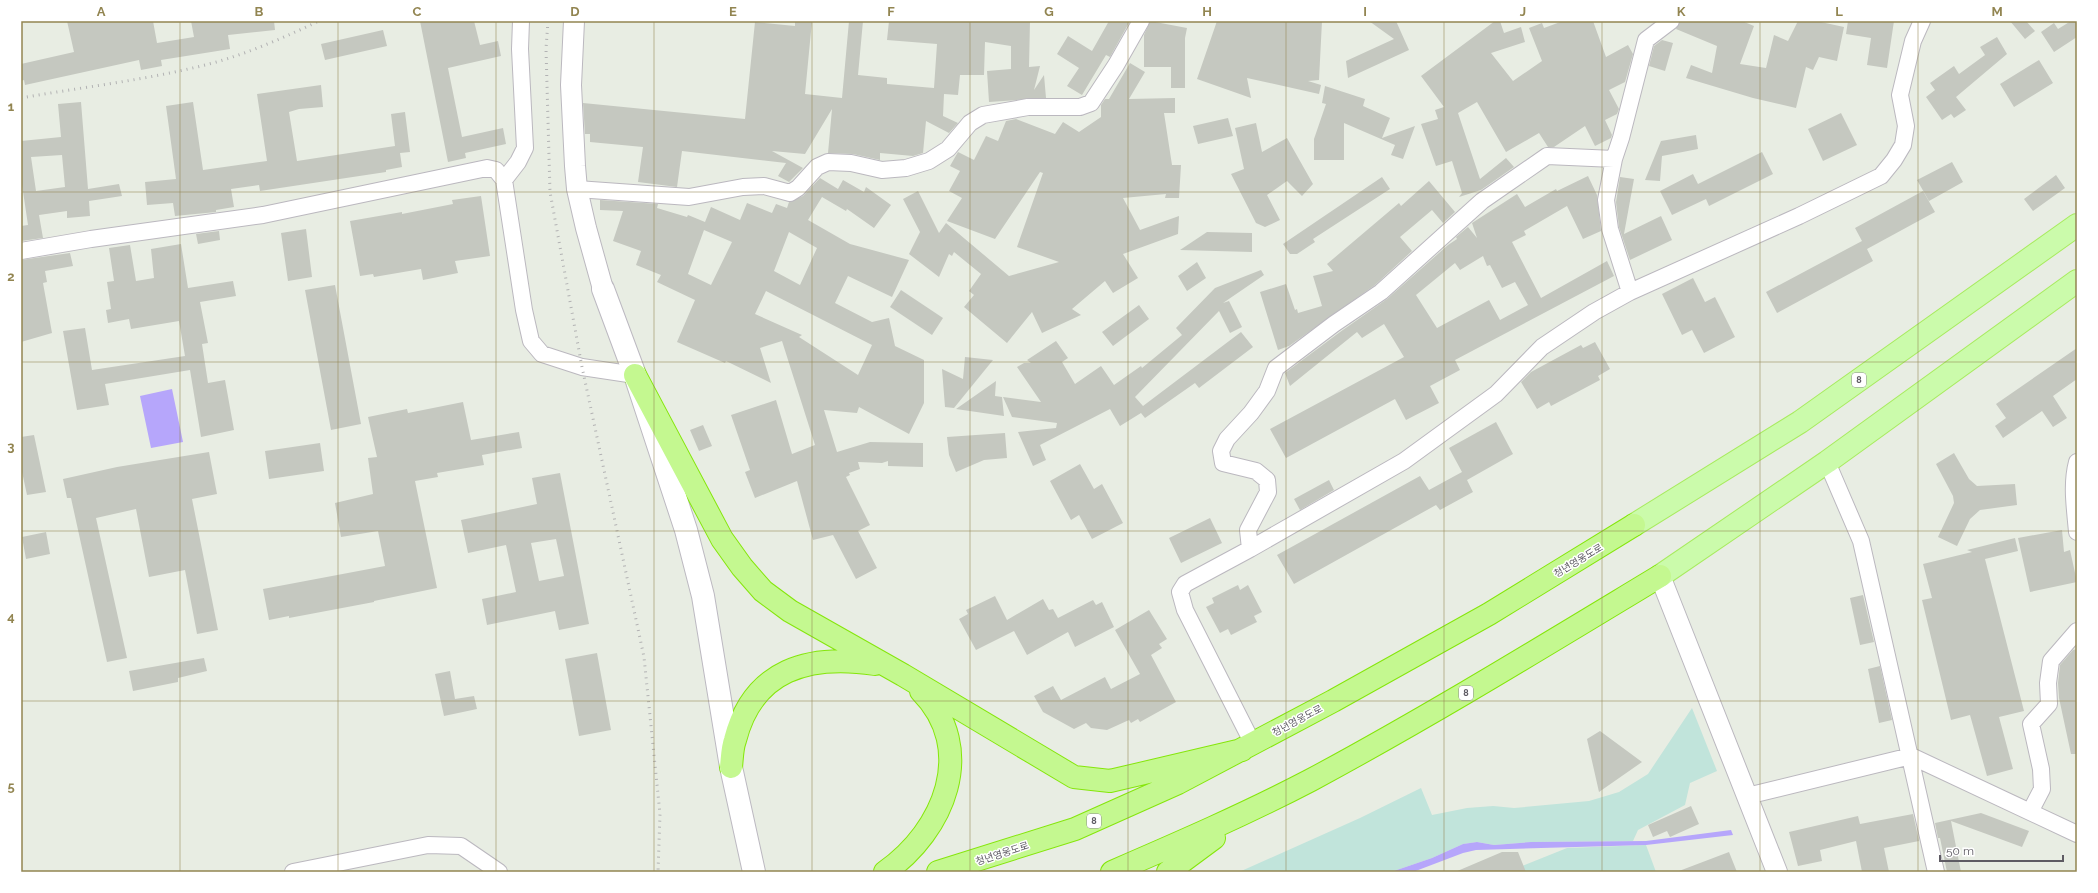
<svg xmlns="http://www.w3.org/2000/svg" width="2098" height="893" viewBox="0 0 2098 893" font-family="Raleway,'Noto Sans KR',sans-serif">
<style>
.green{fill:#c1e4db}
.water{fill:#b6a6fb}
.building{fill:#c5c8c0;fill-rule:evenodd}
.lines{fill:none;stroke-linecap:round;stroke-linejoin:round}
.minor-casing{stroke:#bbb8bf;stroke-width:18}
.tertiary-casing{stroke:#bbb8bf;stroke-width:22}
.secondary-casing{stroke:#bcb9c1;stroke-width:24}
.primary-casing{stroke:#a8eb5f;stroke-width:24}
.motorway-casing{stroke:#85e60b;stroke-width:24}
.minor{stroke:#fff;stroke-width:16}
.tertiary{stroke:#fff;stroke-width:20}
.secondary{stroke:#fff;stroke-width:22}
.primary{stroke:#cbfbab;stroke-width:22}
.motorway{stroke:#c4f890;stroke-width:22}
.rail{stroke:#b2b2b3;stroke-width:3;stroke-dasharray:1 5;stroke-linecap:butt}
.grid{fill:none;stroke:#928551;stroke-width:1;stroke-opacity:0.55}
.labels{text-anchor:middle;stroke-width:3;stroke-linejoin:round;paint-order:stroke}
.shield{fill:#fff;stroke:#8e8c92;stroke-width:1}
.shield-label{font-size:9px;font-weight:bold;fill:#5e5b63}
.street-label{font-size:10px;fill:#5e5b63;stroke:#fff}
.neatline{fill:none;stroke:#928551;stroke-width:1.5}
.grid-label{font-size:13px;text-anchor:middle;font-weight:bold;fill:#928551}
</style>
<rect width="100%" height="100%" fill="#e8ede3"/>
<path class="green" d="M1692,708l25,63 -27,12 -5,22 -47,25 -5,11 -101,1 -38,3 -17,-3 -14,2 -31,14 -41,14h-152l121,-54 61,-30 11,27 35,-7 26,-2 21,2 75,-7 30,-9 29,-18z
M1646,845l10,27h-149l60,-24z"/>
<path class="water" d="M172,389l11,53 -32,6 -11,-52z
M1731,830l2,5 -87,10 -170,5 -13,3 -50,19h-22l41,-14 31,-14 14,-2 17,3 37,-3 115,-1z"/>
<path class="building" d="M67,21h86l4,22 37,-6 -3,-16h83l1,9 -47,5 2,14 -69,11 1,6 -21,4 -2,-10 -114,25 -1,-5 -3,1v-17l53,-12z
M420,21h54l6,24 18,-4 3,15 -53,12 14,69 41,-9 3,16 -41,9 1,5 -18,4z
M795,21h17l-7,73 37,4 7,-77h14l-5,54 29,3v6l47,4 3,-44 -50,-4 2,-19h141l-1,46 11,-1 -6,24 10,-15 2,23 -57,4 -2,-31 24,-2v-23l-26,-4 -1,33h-24l-2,20 -14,-1 -1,22 15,7 -9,10 -23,-12 -3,32 -10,3 -33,-3v7l-27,-6 -25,-1 4,-44 -27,45 -33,-3 31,17 -14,14 -11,-6 8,-13 -104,-12 -5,36 -39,-5 5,-35 -53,-5v-8h-5l-2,-31 162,16 10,-97 40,4z
M1109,21h21l-20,36 -4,-2 -24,40 -15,-9 12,-18 -22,-14 11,-18 24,15z
M1150,21l37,7 -2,10v50h-14v-21h-27v-32z
M1217,21h105l-3,59 -11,1 13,4 -2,9 -72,-16 4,20 -54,-19z
M1369,21h27l13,29 -61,28 -2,-17 48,-22z
M1495,21h5l4,12 17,-6 4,15 -34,11 22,28 29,-20 -13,-33 13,-5 2,5 19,-7h30l13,36 22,-12 5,9 -8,28 -16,8 10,19 -2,5 -12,6 7,15 -1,3 -16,8 -10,-20 -31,21h-6l-9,-14 -33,19 -29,-50 -19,11 22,66 26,-21 8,9 -33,23 -22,7 3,-4 -10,-32 -16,5 -15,-42 17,-5 -3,-9 9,-3 -23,-31z
M1680,21h62l12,5 -14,38 26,4 8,-33 14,6 10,-20h18l28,6 -7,34 -18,-4 -6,13 -7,-3 -10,41 -43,-10 -67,-20 5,-13 21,8 5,-27 -41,-17z
M1848,21h46l-7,47 -20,-3 4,-27 -25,-4z
M2010,21h16l9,10 -10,8z
M2071,21h6v16l-23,15 -13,-20 13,-9 4,6z
M383,30l4,16 -62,14 -4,-16z
M1997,37l10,17 -51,43 10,13 -12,8 -3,-4 -9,6 -16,-23 9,-7 -5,-7 24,-17 5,8 26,-19 -5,-8z
M1662,40l11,3 -8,28 -16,-5 5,-20z
M2039,60l14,23 -39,24 -14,-23z
M1130,63l15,9 -16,27 46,-1v15h-11l8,52h9l-2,33h-14l1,-4 -43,4 17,32 39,-14 -1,18 -55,20 15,24 -25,15 -8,-12 -33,28 9,6 -39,18 -10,-21 -25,31 -43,-36 10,-12 -5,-4 12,-17 -27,-22 -2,4 -3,-2 -10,23 -30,-23 11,-22 -17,-33 15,-8 21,42 7,-10 63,53 50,-14 -42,-15 26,-74 -3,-1 -45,67 -48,-18 15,-23 -13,-7 11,-20 -10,-5 8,-14 16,8 12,-24 12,5 8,-20 10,-2 39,15 8,-12 16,10 22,-15v-12l4,-6h4z
M321,85l2,22 -24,2 -10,3 8,49 98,-15 -4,-32 14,-2 5,40 -10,1 2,14 -16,3v2l-126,19 -1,-6 -28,4 3,18 -18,3v2l-41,4 -2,-13 -26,2 -2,-23 31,-3 -10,-73 27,-4 10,68 64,-9 -10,-67z
M1325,86l40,13 -2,7 27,12 -8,20 33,-12 -12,33 -12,-4 4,-10 -51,-22v37h-30v-21l12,-35 -4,-1z
M81,102l7,87 31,-5 3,12 -33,5 1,15 -23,2v-7l-28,4 4,23 -22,3v-15l7,-1 -7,-47v-37l40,-4 -3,-33zM62,155l3,32 -29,4 -5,-34z
M1841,113l16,32 -34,16 -15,-32z
M1228,118l5,18 -35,8 -5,-18z
M1256,123l6,29 25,-14 26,46 -11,12 -15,-15 -20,14 13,25 -15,7 -9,-4 -25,-49 13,-5 -9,-41z
M1696,135l2,14 -36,7 -2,25 -15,-1 16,-39z
M1762,152l11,22 -64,32 -3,-7 -34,16 -12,-24 33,-17 5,10z
M1952,162l11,20 -34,19 -12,-21z
M2056,175l9,13 -32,23 -9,-12z
M1588,176l9,19 4,36 -18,8 -16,-33 -43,25 2,4 -14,7 29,56 66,-37 7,15 -159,84 5,10 -30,16 9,17 -33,17 -11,-21 -109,59 -16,-29 134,-72 -20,-33 -22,14 -5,-6 -67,54 -5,-13 55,-41 47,-33 61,-54 9,-6 -1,-2 12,-10 9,11 -5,-15 45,-29 8,13 31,-18 1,2zM1483,256l4,10 3,-1 12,23 13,-6 13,23 -28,15 -11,-20 -52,28 -21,-33 39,-32 5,7z
M1382,177l8,12 -77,50 2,3 -18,12h-7l-7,-10z
M1620,177l14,2 -10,55 37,-18 11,24 -42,20 -11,-33 -3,-25z
M820,178l18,11 5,-9 21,12 2,-5 25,18 -17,23 -27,-19 -1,2 -24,-14 -14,23 42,24 59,16 -17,37 -44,-21 -13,27 37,19 17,-4 6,28 29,14v43l-15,31 -50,-27 -2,6 -33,-3 13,42 33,-10 53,1v24l-35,-1v-5l-6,2 -24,-1 2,7 -11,4 1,2 -4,2 24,48 -12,6 19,37 -21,11 -23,-44 -20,5 -16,-59 -42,17 -10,-26 5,-2 -19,-55 45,-15 16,54 23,-9 -33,-104 -22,7 11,35 -45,-22 -1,2 -48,-21 18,-42 -38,-18 4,-7 -25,-10 5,-14 -28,-10 10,-30 -23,-1v-10l58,4 -1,4 30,9 1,-2 17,7 6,-15 29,13 7,-17 25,10 4,-9 11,4 2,-6 14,-6zM704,230l28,12 -21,43 -23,-11zM789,232l28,16 -17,37 -26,-14zM766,291l106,54 -14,30 -59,-38 3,-2 -47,-21z
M1429,181l26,31 -12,11 -11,-13 -32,27 12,14 -37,34 -86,61 -11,4 -18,-58 26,-8 9,26 2,-1 1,4 24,-7 -9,-30 20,-5 -6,-7 72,-61 2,3z
M1923,191l12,21 -68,37 6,12 -96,52 -11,-21 96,-51 -7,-13z
M481,196l9,60 -35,5 3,12 -35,7 -2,-11 -47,8 -1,-3 -13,2 -10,-55 52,-9v2l51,-10 -1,-4z
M306,229l6,48 -24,4 -7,-48z
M219,231l1,9 -22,4 -2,-10z
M1207,232l45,1v19l-72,-2z
M181,244l7,44 45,-7 3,15 -36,6 8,41 -6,1 6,39 17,-3 9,50 -33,7 -11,-67 -85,14 4,21 -32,5 -14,-79 22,-3 7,42 93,-14 -6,-35 -48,8 -2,-10 -21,4 -2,-13 5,-1 -4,-27 7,-1 -5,-33 21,-3 6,36 18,-3 -3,-29z
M70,253l3,13 -28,5 2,11 -4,1 9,50 -31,9v-82z
M1197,262l9,16 -19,13 -9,-15z
M1261,270l3,5 -41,28 6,-2 13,26 -12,6 -11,-22 -84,86 8,9 98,-74 12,15 -54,41 -4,-5 -50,35 -4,-5 -21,13 -10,-17 -70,36 6,15 -13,6 -15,-34 38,-4 1,-5 -45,-6 -9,-20 38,5 -24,-35 7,-4h7l-4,-3 29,-19 12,17 -6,4 13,22 26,-18 13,19 27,-19 1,2 40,-33 -6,-7 39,-40z
M1693,278l12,24 10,-5 20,40 -31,16 -12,-23 -10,5 -20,-41z
M335,285l26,139 -30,6 -26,-140z
M901,290l42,28 -11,17 -42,-28z
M1139,305l10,14 -36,27 -11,-14z
M1595,342l15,27 -12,7 2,4 -49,26 -2,-4 -12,7 -16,-27 10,-10 50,-27 2,3z
M2077,348v31l-24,17 14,22 -14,9 -11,-16 -39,27 -8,-12 11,-8 -10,-14z
M965,357l28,3 -39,48 -9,-1 -3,-38 21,10z
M996,381l-1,15 7,1 2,19 -48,-7z
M463,402l8,38 48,-8 3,16 -40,7 2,10 -47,8 1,4 -23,4 22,107 -63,13v1l-85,16v-2l-20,4 -6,-31 122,-23 -7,-35 -37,6 -6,-34 38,-9 -5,-36 9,-1 -9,-40 39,-8 1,4z
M1496,422l17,32 -46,26 6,12 -33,18 -4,-5 -142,79 -17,-29 143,-79 9,14 33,-18 -13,-24z
M703,425l9,21 -13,5 -9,-21z
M1005,433l2,25 -23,2 -28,12 -7,-17 -2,-18z
M34,435l12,57 -19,3 -6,-28v-30z
M320,443l4,28 -55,8 -4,-28z
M209,452l8,42 -25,5 26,131 -21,4 -12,-64 -36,7 -13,-68 -40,9 31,140 -20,4 -36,-164h-4l-4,-19 54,-12z
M1954,453l15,26 8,7 38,-2 2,21 -37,5 -10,9 -13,27 -19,-9 16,-34 -1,-7 -17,-32z
M1080,464l14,25 8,-5 21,39 -31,16 -13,-24 -8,5 -21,-39z
M560,473l29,151 -30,6 -4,-19 -68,14 -5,-26 34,-7 -10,-47 -38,8 -7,-33 76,-16 -5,-26zM556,539l8,37 -25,5 -8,-38z
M1329,480l5,10 -34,20 -6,-11z
M1210,518l12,25 -41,20 -12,-25z
M2062,530l2,22 6,-2 7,32 -47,10 -12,-54z
M46,532l4,22 -24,5 -4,-22z
M2015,538l3,13 -33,8 39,152 -25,6 14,52 -26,7 -17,-61 -19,5 -29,-120 10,-2 -9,-34 49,-12 -5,-2z
M1238,585l2,5 8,-5 14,27 -8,4 3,6 -26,13 -3,-6 -8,4 -14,-26 8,-4 -2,-5z
M1863,595l11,47 -14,3 -10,-47z
M995,596l12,24 36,-21 6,11 4,-1 5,9 35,-18 3,5 6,-3 12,25 -39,20 -7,-15 -41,23 -13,-24 -38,19 -17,-31 9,-5 -2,-4z
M1149,610l18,29 -8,5 3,4 -11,7 25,47 -36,20 -2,-3 -7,4 -2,-3 -22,10 -16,-2 -5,-5 -12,6 -31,-17 -9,-16 19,-10 8,14 44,-23 6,12 29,-15 -25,-44z
M2077,649v105h-6l-12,-56 -1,-15 2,-18 13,-15z
M597,653l14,77 -32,6 -14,-77z
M204,658l3,13 -29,7v4l-45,9 -4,-20z
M1880,666l12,54 -13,3 -11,-54z
M450,671l5,28 19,-3 3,13 -33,7 -9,-42z
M1600,731l42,31 -43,30 -12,-53z
M1691,806l8,18 -29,13 -3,-6 -14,6 -5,-12z
M1981,813l48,18 -7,16 -71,-26 10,51h-14l-7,-34h-2l-3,-15z
M1913,814l6,27 -35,7 5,24h-27l-6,-31 -36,9 2,11 -24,5 -9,-34 69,-16 2,8z
M1502,852h16l8,20h-71z
M1729,852l8,20h-58v-1z"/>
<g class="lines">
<defs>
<path id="minor" d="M504,180l14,-18 7,-14 -5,-99 1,-28
M577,189l112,8 54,-10 21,-1 26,7 8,-5 19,-21 11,-5 23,1 31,7 24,-2 23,-7 19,-12 22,-26 13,-8 45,-8h52l11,-4 25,-38 25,-44
M21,251l70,-12 172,-24 224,-47 9,2 8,10 20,130 7,31 11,13 40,13 53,8
M1630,292l-20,-63 -4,-29 8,-41 7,-21 25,-98 25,-19
M1827,462l34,79 75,331
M2077,462c-6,23 -2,46 0,70
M1250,549l-2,-19 20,-38 -1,-12 -11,-9 -33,-8 -2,-12 6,-12 24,-26 16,-22 9,-23 58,-44 47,-32 101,-91 65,-45 67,3
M1253,744l-68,-134 -5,-18 5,-8 65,-35 154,-88 92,-67 46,-47 52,-35 36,-20 169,-76 82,-40 13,-16 9,-15 3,-19 -6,-31 13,-54 9,-20
M1747,796l164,-40 166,78
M2030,812l12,-23 -1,-20 -10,-45 18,-20 -1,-21 3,-22 26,-30
M293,872l135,-27 33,1 38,26"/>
<path id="tertiary" d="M574,21l-3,64 4,81 2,23 9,39 17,61
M1660,576l117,296"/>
<path id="secondary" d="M603,289l32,86 51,155 17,66 28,171 23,105"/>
<path id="primary" d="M1634,525l166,-103 277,-197
M1660,576l167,-114 250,-181"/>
<path id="motorway" d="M635,375l87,164 20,28 21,24 27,20 113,64 171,102 36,4 132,-31
M731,767c1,-9 1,-19 4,-27 18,-71 74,-86 140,-76
M885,872c59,-41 93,-123 36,-181
M938,872l137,-43 103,-46 155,-82 156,-87 145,-89
M1112,872c67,-29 134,-58 199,-92 119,-64 233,-134 349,-204
M1168,872l46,-34"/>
</defs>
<use href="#minor" class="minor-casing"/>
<use href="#tertiary" class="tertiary-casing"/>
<use href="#secondary" class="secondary-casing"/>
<use href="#primary" class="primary-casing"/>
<use href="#motorway" class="motorway-casing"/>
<use href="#minor" class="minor"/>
<use href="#tertiary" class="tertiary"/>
<use href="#secondary" class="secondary"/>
<use href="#primary" class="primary"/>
<use href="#motorway" class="motorway"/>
<path class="rail" d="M548,21l-2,28 4,143 32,175 62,290 16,157 -2,58
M21,98c62,-11 126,-18 188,-34 38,-10 74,-26 110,-43"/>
</g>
<path class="grid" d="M180,21v851M338,21v851M496,21v851M654,21v851M812,21v851M970,21v851M1128,21v851M1286,21v851M1444,21v851M1602,21v851M1760,21v851M1918,21v851M21,192h2056M21,362h2056M21,531h2056M21,701h2056"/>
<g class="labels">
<g class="shield">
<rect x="1852" y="373" width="14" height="14" rx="3"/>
<rect x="1459" y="686" width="14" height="14" rx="3"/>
<rect x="1087" y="814" width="14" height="14" rx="3"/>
</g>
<g class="shield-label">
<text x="1859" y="383">8</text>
<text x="1466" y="696">8</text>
<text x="1094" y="824">8</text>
</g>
<g class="street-label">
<text transform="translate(1578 560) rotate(-31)" y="4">청년영웅도로</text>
<text transform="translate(1297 720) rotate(-28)" y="4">청년영웅도로</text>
<text transform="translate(1002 853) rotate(-18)" y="4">청년영웅도로</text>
</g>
</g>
<rect width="2098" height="893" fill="none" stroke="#ffffff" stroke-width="44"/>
<path d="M1940 855v6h123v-6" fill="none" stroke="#5e5b63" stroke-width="2"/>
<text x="1946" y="855" font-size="12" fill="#5e5b63" stroke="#ffffff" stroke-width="3" paint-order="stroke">50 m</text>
<rect x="22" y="22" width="2054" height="849" class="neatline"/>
<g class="grid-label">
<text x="101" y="16">A</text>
<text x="259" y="16">B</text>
<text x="417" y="16">C</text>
<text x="575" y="16">D</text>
<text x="733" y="16">E</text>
<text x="891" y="16">F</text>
<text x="1049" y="16">G</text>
<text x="1207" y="16">H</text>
<text x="1365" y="16">I</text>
<text x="1523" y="16">J</text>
<text x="1681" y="16">K</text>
<text x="1839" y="16">L</text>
<text x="1997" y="16">M</text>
<text x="11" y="111">1</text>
<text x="11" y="281">2</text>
<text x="11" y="451">3</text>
<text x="11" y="621">4</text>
<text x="11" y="791">5</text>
</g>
</svg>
